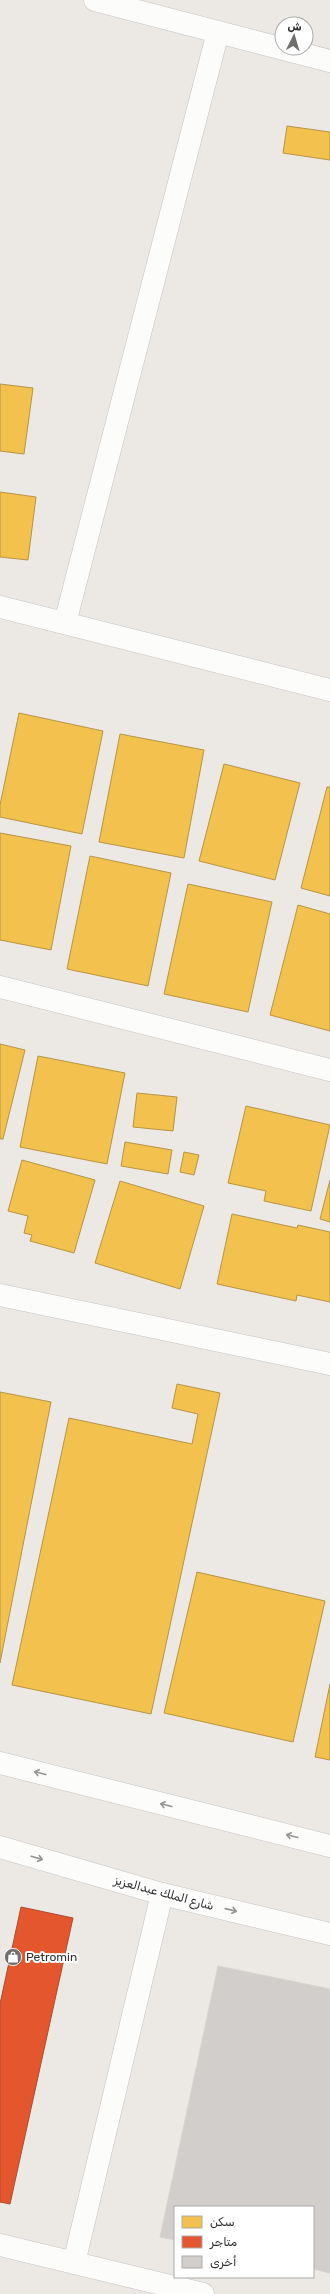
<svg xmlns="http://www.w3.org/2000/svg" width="330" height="2294" viewBox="0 0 330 2294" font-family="Rubik,'Noto Sans Arabic',sans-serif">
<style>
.homes{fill:#f2c14e;stroke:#b79544}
.shops{fill:#e4572e;stroke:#ad4b2e}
.building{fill:#d1cecb;stroke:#d7d4d0}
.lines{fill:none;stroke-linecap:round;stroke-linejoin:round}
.street-casing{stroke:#c5c4c5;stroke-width:23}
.secondary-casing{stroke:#c5c4c5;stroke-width:23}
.street{stroke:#fcfcfb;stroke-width:22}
.secondary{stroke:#fcfcfb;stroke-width:22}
.oneway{stroke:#959594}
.labels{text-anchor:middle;stroke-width:4;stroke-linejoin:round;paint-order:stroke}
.street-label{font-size:12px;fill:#2e2e2e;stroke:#fff}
.poi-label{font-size:12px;fill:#2e2e2e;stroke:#fff;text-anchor:start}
</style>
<rect width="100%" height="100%" fill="#ece8e4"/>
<path class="homes" d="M287,126l43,6v28l-47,-7z
M0,384l33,4 -9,66 -24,-3z
M0,492l36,5 -8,63 -28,-3z
M19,713l84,18 -21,103 -82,-17v-12z
M120,734l84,16 -20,108 -85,-16z
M224,764l76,19 -25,97 -76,-19z
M327,787h3v109l-29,-8z
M0,833l71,13 -20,104 -51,-10z
M90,856l81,17 -23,113 -81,-17z
M188,884l84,18 -24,110 -84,-18z
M298,905l32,9v117l-60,-16z
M0,1044l25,6 -22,89h-3z
M38,1056l87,17 -18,91 -87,-17z
M137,1093l40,4 -4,34 -40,-4z
M246,1106l84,19 -19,86 -47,-10 2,-10 -38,-8z
M125,1142l47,8 -4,24 -47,-8z
M184,1152l15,3 -5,20 -14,-3z
M22,1160l73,20 -21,73 -44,-12 2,-6 -8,-2 4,-17 -20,-5z
M330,1180v42l-10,-3z
M120,1181l84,25 -24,83 -85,-26z
M232,1214l65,14 1,-3 32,7v70l-33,-7 -1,6 -79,-17z
M177,1384l43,9 -69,321 -139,-29 57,-267 123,26 6,-30 -26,-6z
M0,1392l51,10 -51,261z
M197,1572l128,29 -32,141 -129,-29z
M330,1684v76l-15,-3z"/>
<path class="shops" d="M21,1907l52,11 -63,286 -10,-2v-198z"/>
<path class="building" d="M218,1966l112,23v284l-17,-4v-62h-138v33l-15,-3z"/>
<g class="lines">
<defs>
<path id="street" d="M95,0l235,61
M0,607l330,83
M65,623l153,-591
M0,987l330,83
M0,1295l330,69
M0,2245l203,49
M74,2263l88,-369"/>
<path id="secondary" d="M0,1763l330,83
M0,1847l162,47 168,40"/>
</defs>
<use href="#street" class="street-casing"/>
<use href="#secondary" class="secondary-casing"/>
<use href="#street" class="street"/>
<use href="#secondary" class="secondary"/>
</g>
<defs><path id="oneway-shaft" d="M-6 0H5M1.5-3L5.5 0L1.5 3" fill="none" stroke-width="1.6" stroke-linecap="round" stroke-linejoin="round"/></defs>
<g class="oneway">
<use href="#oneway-shaft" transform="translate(40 1773) rotate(-166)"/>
<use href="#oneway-shaft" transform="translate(166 1805) rotate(-166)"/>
<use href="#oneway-shaft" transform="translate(292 1836) rotate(-166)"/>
<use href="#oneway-shaft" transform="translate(37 1858) rotate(16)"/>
<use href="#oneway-shaft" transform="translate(231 1910) rotate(13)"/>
</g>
<defs>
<symbol id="shop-disc" viewBox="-11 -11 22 22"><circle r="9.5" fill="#706f6e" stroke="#fff"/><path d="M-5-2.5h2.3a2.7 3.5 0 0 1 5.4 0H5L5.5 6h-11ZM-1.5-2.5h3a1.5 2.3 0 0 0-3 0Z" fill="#fff"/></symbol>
</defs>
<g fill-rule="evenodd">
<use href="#shop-disc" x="3" y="1947" width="20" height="20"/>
</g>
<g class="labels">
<g class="street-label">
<text transform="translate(164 1893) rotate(15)" y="4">شارع الملك عبدالعزيز</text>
</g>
<g class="poi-label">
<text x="26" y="1961">Petromin</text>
</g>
</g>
<rect x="174" y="2206" width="140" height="72" fill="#ffffff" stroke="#ababab"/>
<rect x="182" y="2216" width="20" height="12" fill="#f2c14e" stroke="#ababab"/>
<text x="210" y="2226" font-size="12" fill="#2e2e2e">سكن</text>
<rect x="182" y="2236" width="20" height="12" fill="#e4572e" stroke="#ababab"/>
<text x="210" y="2246" font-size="12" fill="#2e2e2e">متاجر</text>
<rect x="182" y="2256" width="20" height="12" fill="#d1cecb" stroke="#ababab"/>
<text x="210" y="2266" font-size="12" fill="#2e2e2e">أخرى</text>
<g transform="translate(294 36) rotate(5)"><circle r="19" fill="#ffffff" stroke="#ababab"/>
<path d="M0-3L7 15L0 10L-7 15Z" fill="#706f6e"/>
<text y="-6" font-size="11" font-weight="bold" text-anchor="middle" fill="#2e2e2e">ش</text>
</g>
</svg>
